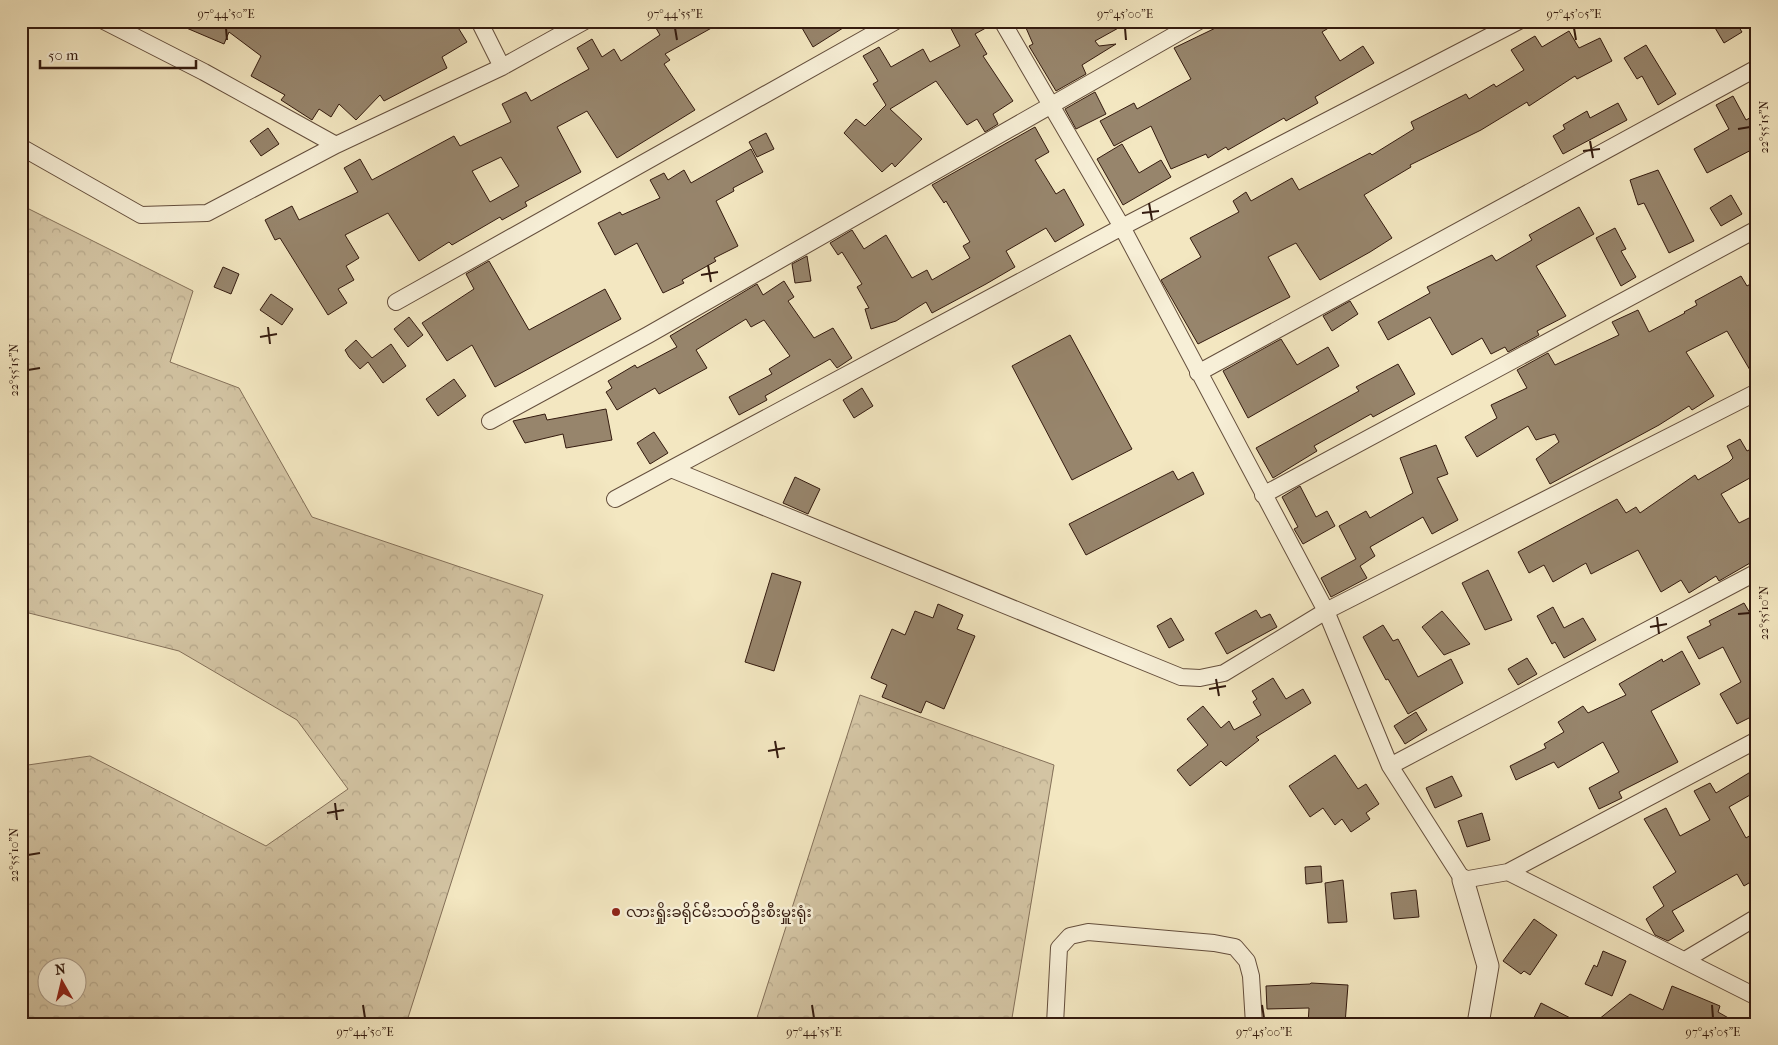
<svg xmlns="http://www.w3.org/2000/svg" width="1778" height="1045" viewBox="0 0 1778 1045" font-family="'IM FELL French Canon','Noto Sans Myanmar',serif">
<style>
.forest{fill:url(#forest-crowns);stroke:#847059;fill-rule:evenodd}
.building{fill:#97856c;stroke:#341b0f;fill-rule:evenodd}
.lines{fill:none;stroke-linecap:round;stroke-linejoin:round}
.minor-casing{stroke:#644e3c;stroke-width:18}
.tertiary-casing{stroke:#644e3c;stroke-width:23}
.minor{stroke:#f7efd7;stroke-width:16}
.tertiary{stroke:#f7efd7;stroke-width:21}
.ticks{fill:none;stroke:#341b0f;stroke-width:2}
.poi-dot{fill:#8f2418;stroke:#f7efd7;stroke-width:2}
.labels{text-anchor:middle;stroke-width:5;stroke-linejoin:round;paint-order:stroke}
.poi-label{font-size:15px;fill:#341b0f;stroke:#f7efd7;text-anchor:start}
.neatline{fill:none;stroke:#341b0f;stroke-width:2}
.ticks-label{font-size:12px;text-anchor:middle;fill:#341b0f}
</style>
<defs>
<pattern id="forest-crowns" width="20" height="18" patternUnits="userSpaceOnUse" patternTransform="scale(1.25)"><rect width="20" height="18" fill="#d3c4a3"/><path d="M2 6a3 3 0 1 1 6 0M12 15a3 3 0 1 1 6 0" fill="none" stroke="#b6a88b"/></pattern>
</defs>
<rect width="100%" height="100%" fill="#f3e7c1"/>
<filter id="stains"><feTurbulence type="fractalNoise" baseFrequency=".004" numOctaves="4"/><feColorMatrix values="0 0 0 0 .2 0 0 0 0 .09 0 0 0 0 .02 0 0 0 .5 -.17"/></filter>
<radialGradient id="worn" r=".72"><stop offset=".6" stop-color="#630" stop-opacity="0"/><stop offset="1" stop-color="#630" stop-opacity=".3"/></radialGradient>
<path class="forest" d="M21,205l172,86 -23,71 69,26 73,129 231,78 -137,429h-385v-258l69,-10 176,90 82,-57 -51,-69 -118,-69 -158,-40zM48,968h30v30h-30z
M860,695l194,70 -43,259h-256z"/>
<path class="building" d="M170,21h284l13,21 -25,15 5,11 -63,33 -4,-6 -24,25 -17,-16 -8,13 -12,-8 -7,11 -31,-20 4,-5 -34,-19 10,-20 -32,-24 -5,12z
M652,21h72l-59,33 5,6 -6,4 31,46 -78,48 -30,-47 -30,16 24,45 -56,30 2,4 -25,14 -2,-3 -48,28 -3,-3 -30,19 -31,-48 -43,22 14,23 -13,8 8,14 -16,9 9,14 -19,12 -48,-77 -5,2 -10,-20 27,-14 7,14 59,-28 -14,-24 16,-9 12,21 82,-44 6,10 51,-24 -9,-18 24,-12 5,9 58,-32 -12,-21 15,-9 10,18 12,-8 7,12 39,-26zM501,157l18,29 -29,16 -18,-31z
M798,21h56l-41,26z
M947,21h45l1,3 -18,10 12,20 -4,2 30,45 -20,13 5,10 -13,8 -8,-13 -10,6 -31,-44 -46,28 32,30 -27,28 -3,-4 -10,9 -38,-39 12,-14 9,7 21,-21 -13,-21 5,-3 -15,-25 16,-9 12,20 32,-18 7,13 30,-16z
M1023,21h108l-36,20 4,5 17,-2 -34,21 4,9 -30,17 -27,-45 4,-2z
M1230,21h110l-18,11 18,29 23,-15 11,17 -59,34 3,6 -32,18 -2,-3 -56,32 -2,-3 -18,11 -2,-4 -35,15 -20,-43 -37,20 -14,-25 34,-18 3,6 54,-30 -17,-31z
M1711,21h24l7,11 -18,11z
M1569,31l10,17 21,-10 12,23 -35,18 -2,-3 -46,30 -2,-4 -46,28 -71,35 1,2 -47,28 28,43 -22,14 -50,28 -24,-37 -28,14 22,40 -92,47 -37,-64 40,-23 -11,-19 49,-26 -6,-11 13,-9 5,9 41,-23 7,12 71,-37 2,2 42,-26 -3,-7 55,-28 3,5 25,-15 2,3 28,-17 -13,-20 24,-14 7,11z
M1646,45l30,49 -18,11 -16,-29 -5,3 -13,-21z
M1095,92l11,22 -30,15 -11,-20z
M1733,96l13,24 11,-6v33l-50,26 -13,-24 35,-20 -13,-24z
M1618,103l9,17 -64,34 -10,-18 12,-7 -2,-4 24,-14 3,7z
M1035,127l14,25 -14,8 21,34 8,-5 20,36 -29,17 -9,-14 -40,23 9,16 -29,17 -54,29 -6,-11 -30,19 -25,8 -6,-20 4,-1 -12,-21 5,-3 -20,-32 -4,3 -8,-12 22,-13 12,19 22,-14 26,43 15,-8 5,10 38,-22 -7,-12 7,-4 -24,-41 -2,2 -12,-18z
M268,128l11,16 -18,12 -11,-15z
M766,133l8,16 -17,8 -8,-15z
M1122,144l17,29 22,-13 10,17 -48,28 -26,-46z
M751,149l12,23 -30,16 1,3 -18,10 22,45 -24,12 2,3 -34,19 2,3 -21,10 -26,-50 -22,12 -17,-32 22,-11 2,3 38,-17 -10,-18 14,-7 4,7 16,-10 7,13z
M1658,170l36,71 -25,12 -25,-50 -6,2 -8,-25z
M1731,195l11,19 -21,12 -11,-18z
M1579,207l15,27 -58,32 30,50 -29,15 2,4 -31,17 -3,-5 -14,7 -9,-16 -30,17 -22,-38 -42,23 -10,-18 52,-29 -3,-6 65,-32 4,6 36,-21 -3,-5z
M1615,228l11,21 -5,2 15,26 -15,9 -25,-48z
M807,256l4,25 -16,2 -3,-19z
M489,261l40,69 76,-41 16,30 -126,68 -23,-42 -25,16 -25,-38 52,-34 -8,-15z
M223,267l16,7 -8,20 -17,-7z
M1741,276l6,10 10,-6v102l-30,-51 -41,21 28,44 -22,14 -3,-4 -30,19 -109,59 -14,-25 23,-17 -4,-8 -19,6 -8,-14 -51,31 -12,-20 32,-19 -6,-13 36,-17 -10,-18 31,-17 7,12 64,-30 -7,-13 26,-12 11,22 36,-19 -1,-1 13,-7 -2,-4z
M784,281l10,16 -6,4 26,37 19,-10 19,30 -15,10 -7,-9 -65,37 2,4 -28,15 -10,-18 43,-23 -3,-5 21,-13 -26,-36 -13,7 -5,-8 -50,31 11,18 -48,26 -4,-6 -38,22 -11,-18 6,-4 -4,-7 27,-16 2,3 40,-21 -7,-11 87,-52 6,11z
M271,294l22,15 -11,16 -22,-15z
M1350,301l8,13 -26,17 -9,-15z
M409,317l14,18 -15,12 -14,-18z
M1070,335l62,114 -60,31 -60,-114z
M1281,339l16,26 31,-18 11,19 -91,52 -25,-47z
M356,340l16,18 19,-14 15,22 -23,17 -15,-21 -8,7 -11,-12 -4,-7z
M1398,364l17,30 -42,23 -2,-3 -57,32 3,5 -44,27 -17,-30 103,-57 -3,-4z
M454,379l12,17 -28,20 -12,-17z
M862,388l11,18 -19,12 -11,-18z
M606,409l6,31 -46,8 -3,-14 -38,9 -12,-22 32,-7 2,6z
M654,432l14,21 -18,11 -13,-21z
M1740,439l7,12 10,-5v28l-36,20 18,29 18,-9v45l-38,22 -3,-5 -27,17 -8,-13 -20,12 -23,-42 -47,24 -5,-11 -33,19 -9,-17 -15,8 -11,-21 99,-53 9,14 10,-6 4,6 55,-38 3,5 31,-18 4,-4 -6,-12z
M1436,445l12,29 -11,4 21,42 -26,14 -9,-17 -53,30 5,9 -15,10 7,12 -36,19 -10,-19 35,-19 -17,-33 27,-15 4,7 43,-25 -13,-35z
M1173,471l5,9 15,-8 11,22 -118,61 -17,-31z
M795,477l25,12 -12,25 -25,-11z
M1300,486l16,31 11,-6 8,15 -32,18 -9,-15 4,-2 -16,-30z
M1488,570l24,50 -27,10 -23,-47z
M772,573l29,9 -27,89 -29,-9z
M1744,603l13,22v89l-20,10 -17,-30 21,-12 -18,-35 -24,12 -12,-22 24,-12 -2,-4z
M938,604l25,11 -6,14 18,7 -31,73 -18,-8 -5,12 -39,-16 5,-12 -16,-7 21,-49 13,6 10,-24 18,7z
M1553,607l11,21 19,-10 13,22 -32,18 -9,-16 -3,2 -15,-28z
M1256,610l5,8 9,-4 7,13 -50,27 -12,-21z
M1442,611l28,33 -26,11 -22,-28z
M1171,618l13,22 -15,8 -12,-22z
M1383,625l10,16 5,-2 20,38 33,-18 12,24 -55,31 -20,-35 -2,1 -23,-43z
M1682,651l18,33 -49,27 27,51 -59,30 3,6 -23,11 -10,-21 30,-16 -16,-30 -45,26 -4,-6 -38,18 -6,-14 36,-18 -2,-4 20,-12 -6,-10 25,-16 5,7 38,-18 -7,-11 43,-25 1,3z
M1527,658l10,16 -19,11 -10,-16z
M1273,678l13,21 17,-10 8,14 -55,34 3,3 -33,26 -5,-5 -31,25 -13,-16 31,-25 -21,-26 16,-13 18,22 8,-7 5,9 27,-15 -8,-13 4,-3 -5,-8z
M1416,712l11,18 -22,14 -11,-18z
M1335,755l23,34 8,-5 13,20 -13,9 4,6 -19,13 -9,-13 -7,6 -12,-17 -13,9 -21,-31z
M1757,768v23l-28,16 17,31 11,-7v47l-13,8 -7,-12 -65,37 12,20 -16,10 -13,-6 -9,-16 18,-13 -11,-19 23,-15 -32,-53 22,-11 14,28 30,-16 -16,-29 16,-8 6,10z
M1452,776l10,20 -27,12 -9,-20z
M1482,813l8,27 -23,7 -9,-26z
M1321,866l1,16 -16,2 -1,-17z
M1343,880l4,42 -19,1 -3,-40z
M1416,890l3,27 -25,2 -3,-26z
M1534,919l23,16 -27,40 -6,-4 -3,3 -18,-13z
M1603,951l23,10 -14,35 -27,-12 9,-19 3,2z
M1311,983l37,2 -3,39h-37l1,-16 -42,1 -1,-23 44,-2z
M1672,986l48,20 -2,6 21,12h-146l37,-30 33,16z
M1541,1003l41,21h-51z"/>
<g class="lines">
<defs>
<path id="minor" d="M104,21l100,51 132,73
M479,21l23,46
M1002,21l120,206 204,384 64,155 73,114 45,-8 249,125
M21,147l120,68 66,-2 129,-68 166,-78 83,-46
M396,302l500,-281
M1198,373l559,-305
M490,421l158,-86 551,-314
M671,469l510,208 19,1 24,-5 102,-62 431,-219
M1263,495l494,-266
M615,499l507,-272 397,-206
M1390,766l367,-194
M1508,872l249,-132
M1685,960l72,-43
M1055,1024l4,-76 11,-12 18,-4 126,11 21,4 12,14 4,15 3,48"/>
<path id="tertiary" d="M1463,880l25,86 -10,58"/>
</defs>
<use href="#minor" class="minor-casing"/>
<use href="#tertiary" class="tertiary-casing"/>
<use href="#minor" class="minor"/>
<use href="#tertiary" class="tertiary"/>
</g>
<path class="ticks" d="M226,28l1,12M675,28l2,12M1125,28l1,12M1574,28l2,12M1738,129l12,-2M1590,141l3,17M1583,151l17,-2M1149,203l3,17M1142,213l17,-2M708,265l3,17M701,275l17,-3M268,327l2,17M260,337l17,-3M28,370l12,-2M1738,614l12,-1M1657,617l2,17M1650,627l17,-3M1216,679l3,17M1209,689l17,-3M775,741l3,17M768,751l17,-3M335,803l2,17M327,813l17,-3M28,855l12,-2M363,1005l2,13M812,1005l2,13M1262,1005l2,13M1712,1005l1,13"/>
<circle class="poi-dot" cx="616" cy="912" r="5"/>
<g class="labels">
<g class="poi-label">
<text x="626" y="917">လားရှိုးခရိုင်မီးသတ်ဦးစီးမှူးရုံး</text>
</g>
</g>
<rect width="1778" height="1045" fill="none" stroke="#f3e7c1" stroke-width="55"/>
<g transform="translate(62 982) rotate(352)"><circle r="24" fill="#f7efd7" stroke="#a99a87"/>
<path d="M0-4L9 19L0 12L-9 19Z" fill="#8f2418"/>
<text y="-8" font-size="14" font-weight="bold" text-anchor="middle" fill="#341b0f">N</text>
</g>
<path d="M40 60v8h156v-8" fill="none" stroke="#341b0f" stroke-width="2.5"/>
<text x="48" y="60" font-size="15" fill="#341b0f" stroke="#f7efd7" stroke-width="4" paint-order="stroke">50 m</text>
<rect x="28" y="28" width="1722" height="990" class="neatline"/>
<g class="ticks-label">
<text x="226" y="18">97°44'50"E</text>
<text x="675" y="18">97°44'55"E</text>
<text x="1125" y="18">97°45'00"E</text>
<text x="1574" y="18">97°45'05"E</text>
<text transform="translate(1764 127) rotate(-90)" y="4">22°55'15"N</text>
<text transform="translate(14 370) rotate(-90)" y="4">22°55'15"N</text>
<text transform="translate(1764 613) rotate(-90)" y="4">22°55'10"N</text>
<text transform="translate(14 855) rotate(-90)" y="4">22°55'10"N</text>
<text x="365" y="1036">97°44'50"E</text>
<text x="814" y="1036">97°44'55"E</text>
<text x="1264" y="1036">97°45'00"E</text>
<text x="1713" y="1036">97°45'05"E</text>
</g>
<rect width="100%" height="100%" filter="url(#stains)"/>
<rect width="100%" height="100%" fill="url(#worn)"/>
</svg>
